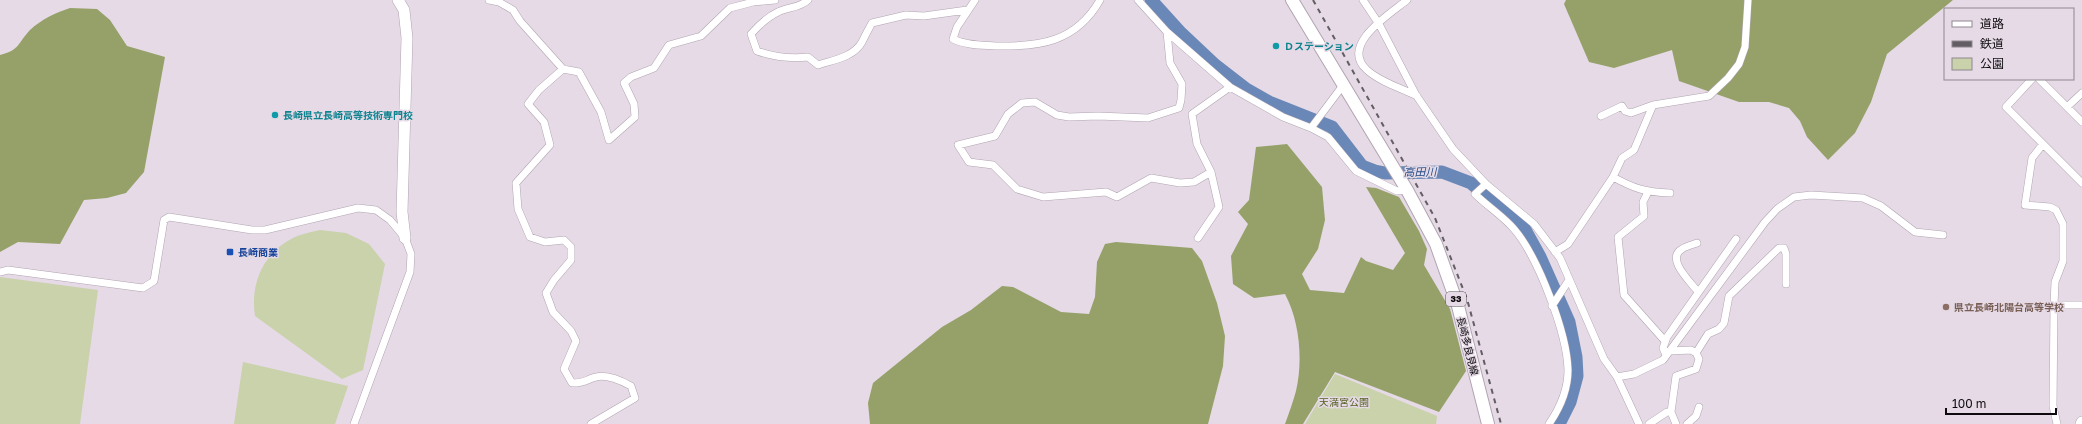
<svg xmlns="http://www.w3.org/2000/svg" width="2082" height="424" viewBox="0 0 2082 424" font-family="'Golos Text','Noto Sans JP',sans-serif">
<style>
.green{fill:#c9d2ab}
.forest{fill:#95a168}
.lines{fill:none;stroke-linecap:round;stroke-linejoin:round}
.river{stroke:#6a88b7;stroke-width:13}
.street-casing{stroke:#b0a5b1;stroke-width:8}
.secondary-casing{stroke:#b0a5b1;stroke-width:12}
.primary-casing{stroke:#b0a5b1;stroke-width:14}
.street{stroke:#fff;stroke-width:7}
.secondary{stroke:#fff;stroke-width:11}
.primary{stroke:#fff;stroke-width:12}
.rail{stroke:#635d64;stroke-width:2;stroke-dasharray:5 5;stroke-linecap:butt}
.culture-dot{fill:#0f9aa8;stroke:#e5dae6;stroke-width:1.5}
.transit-dot{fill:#1a4fb4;stroke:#e5dae6;stroke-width:1.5}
.education-dot{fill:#8d6e63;stroke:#e5dae6;stroke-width:1.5}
.labels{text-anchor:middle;stroke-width:3;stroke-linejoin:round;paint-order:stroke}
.shield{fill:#e5dae6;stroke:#4e4950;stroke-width:1}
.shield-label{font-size:9px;font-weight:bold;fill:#0e0b0f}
.culture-label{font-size:10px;font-weight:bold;fill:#0d838f;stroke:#e5dae6;text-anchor:start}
.transit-label{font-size:10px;font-weight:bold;fill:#164399;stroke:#e5dae6;text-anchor:start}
.education-label{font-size:10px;font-weight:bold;fill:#785e54;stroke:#e5dae6;text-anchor:start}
.street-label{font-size:10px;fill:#0e0b0f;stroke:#e5dae6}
.park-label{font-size:10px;fill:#545e1f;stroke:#e5dae6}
.water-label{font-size:11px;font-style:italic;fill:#264d89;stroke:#e5dae6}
</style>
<rect width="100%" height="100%" fill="#e5dae6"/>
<path class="green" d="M320,230l26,3 23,11 16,20 -22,106 -21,9 -87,-63c-5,-32 8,-63 38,-78 8,-4 19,-6 27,-8z
M0,277l98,13 -18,134h-80z
M243,362l105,24 -13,38h-101z
M1335,374l102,42 -1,8h-131z"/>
<path class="forest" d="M1566,0h387l-66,54 -16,48 -16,31 -27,27 -21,-23 -7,-16 -11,-13 -20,-6h-30l-60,-21 -7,-31 -58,18 -25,-6 -25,-58z
M70,8l27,1 13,11 17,26 38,11 -21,115 -18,21 -19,5 -23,2 -24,44 -42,-2 -18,10v-197c20,-5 17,-11 30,-25 12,-11 25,-17 40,-22z
M1287,144l35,43 3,33 -7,29 -16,25 8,16 34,3 17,-36 5,4 27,9 12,-17 -39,-66 10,1 23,9 20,34 8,18 -3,16 26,44 16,62 -27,41 -104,-40 -32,52h-18c4,-11 8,-22 11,-33 7,-30 4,-69 -11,-97l-31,4 -21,-14 -2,-28 17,-32 -10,-12 11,-12 7,-53z
M1116,242l76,6 10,13 15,42 8,33 -2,30 -15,58h-338l-2,-21 5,-20 69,-56 29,-17 31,-24 11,1 48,25 28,2 6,-17 2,-35 8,-18z"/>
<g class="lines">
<path class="river" d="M1151,0l30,33 34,32 31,24 23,13 63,25 30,39 13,5 10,2 57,-1 29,11 53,45 16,29 29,65 7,35 1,19 -7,26 -11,22"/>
<defs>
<path id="street" d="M489,0l10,2 14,8 7,11 43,48 16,3 22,40 8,28 26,-23 -1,-13 -10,-21 7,-6 23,-9 15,-23 32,-9 29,-28 23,-6 22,-2
M808,0c-8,8 -20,7 -30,12 -11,5 -19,13 -27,22l6,17c17,6 33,8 51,6l10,8c15,-5 36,-8 44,-23 3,-6 6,-12 10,-19l34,-8 18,1 43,-6
M975,0l-18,27 -4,12c12,6 28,6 42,7 45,1 81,-4 105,-46
M1138,0l29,32 3,31 12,21 -1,16 -2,8 -31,10 -50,-2 -29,1 -12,-2 -22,-13 -13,1 -14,11 -13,22 -37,9 11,17 24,3 24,24 26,8 63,-5 11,5 34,-19 29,5 14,-1 17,-10
M1363,0l16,24 37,71 37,54 33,35 48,40 26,34 44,101 13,18 22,47
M1407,0c-17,14 -68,45 -40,70 13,12 34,18 50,26
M1167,32l63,55 53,30 28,11 17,9 28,34 41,20 10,-1
M563,69l-24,21 -11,14 16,18 6,23 -34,38 2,26 12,28 15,5 19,-2 7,7v13l-17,20 -8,13 7,19 18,19 5,10 -12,28 8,14c15,0 12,-3 24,-6 10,-3 26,4 35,9l4,12 -44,26
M2032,79l-26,28 76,76
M2039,79l43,43
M2067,107l15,-14
M1601,116l21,-10 3,5 6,2 22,-8
M1311,128l33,-44
M2043,144l-11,14 -7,47 25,2 6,3 7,14v37l-8,21 -1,23 -1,101 4,18
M1613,177c22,12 32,15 57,16
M1486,184l-11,10c12,12 28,22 39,35 24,28 53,104 54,141 0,19 -8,38 -19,54
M1648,192l-5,10 1,14 -26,21 6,58 41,46
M1198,238l21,-31 -8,-35 -14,-28 -5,-30 38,-27
M1697,243c-5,2 -11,3 -15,6 -17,10 9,33 16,43
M1555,252l13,-8 45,-67 9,-19 12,-8 19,-45 56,-9 19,-18 11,-14 6,-17 3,-47
M0,272l8,-2 135,18 11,-7 10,-61 5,-3 83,13h13l93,-22 18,2 14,10 15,18 6,16 -1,18 -56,152
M2054,305h28
M1552,306l17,-26
M1696,353l12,-19 11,-5 5,-6 5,-27 50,-48h5l2,6v30
M1666,355l-3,-7 4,-11 69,-98
M1617,377l17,-3 29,-14 102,-138 12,-13 17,-12 17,-2 52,3 18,8 34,26 28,3
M1671,412l5,12
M1649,424l18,-12h4l5,-36 20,-7 3,-10 -3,-6 -5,-3 -22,1
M1687,424l9,-8 3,-9"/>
<path id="secondary" d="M398,0l6,10 3,28 -5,174 3,26
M2081,424l1,-2"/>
<path id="primary" d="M1292,0l115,190 29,54 22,62 30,118"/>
</defs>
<use href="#street" class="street-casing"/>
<use href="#secondary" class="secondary-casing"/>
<use href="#primary" class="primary-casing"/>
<use href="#street" class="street"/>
<use href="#secondary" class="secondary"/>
<use href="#primary" class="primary"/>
<path class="rail" d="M1313,0l122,218 32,81 34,125"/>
</g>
<g class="culture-dot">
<circle cx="1276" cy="46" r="4"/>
<circle cx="275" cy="115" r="4"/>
</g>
<rect class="transit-dot" x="226" y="248" width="8" height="8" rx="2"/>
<circle class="education-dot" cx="1946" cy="307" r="4"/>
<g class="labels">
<rect class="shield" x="1446" y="292" width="20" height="14" rx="3"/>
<g class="shield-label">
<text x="1456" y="302">33</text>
</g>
<g class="culture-label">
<text x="1284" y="50">Ｄステーション</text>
<text x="283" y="119">長崎県立長崎高等技術専門校</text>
</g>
<g class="transit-label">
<text x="238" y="256">長崎商業</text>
</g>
<g class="education-label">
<text x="1954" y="311">県立長崎北陽台高等学校</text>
</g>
<g class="street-label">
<text transform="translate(1468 346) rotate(76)" y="4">長崎多良見線</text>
</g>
<g class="park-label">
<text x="1344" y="406">天満宮公園</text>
</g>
<g class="water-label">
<text transform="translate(1420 172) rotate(-1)" y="4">高田川</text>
</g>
</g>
<rect x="1944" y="8" width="130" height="72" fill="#e5dae6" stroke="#8f8790"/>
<rect x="1952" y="21" width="20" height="6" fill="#ffffff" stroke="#8f8790"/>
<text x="1980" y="28" font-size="12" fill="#0e0b0f">道路</text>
<rect x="1952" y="41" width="20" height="6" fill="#635d64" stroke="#8f8790"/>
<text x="1980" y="48" font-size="12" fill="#0e0b0f">鉄道</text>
<rect x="1952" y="58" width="20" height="12" fill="#c9d2ab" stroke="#8f8790"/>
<text x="1980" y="68" font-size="12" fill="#0e0b0f">公園</text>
<path d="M1946 408v6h110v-6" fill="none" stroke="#0e0b0f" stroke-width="2"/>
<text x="1952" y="408" font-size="12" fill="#0e0b0f" stroke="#e5dae6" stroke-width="3" paint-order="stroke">100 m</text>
</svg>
